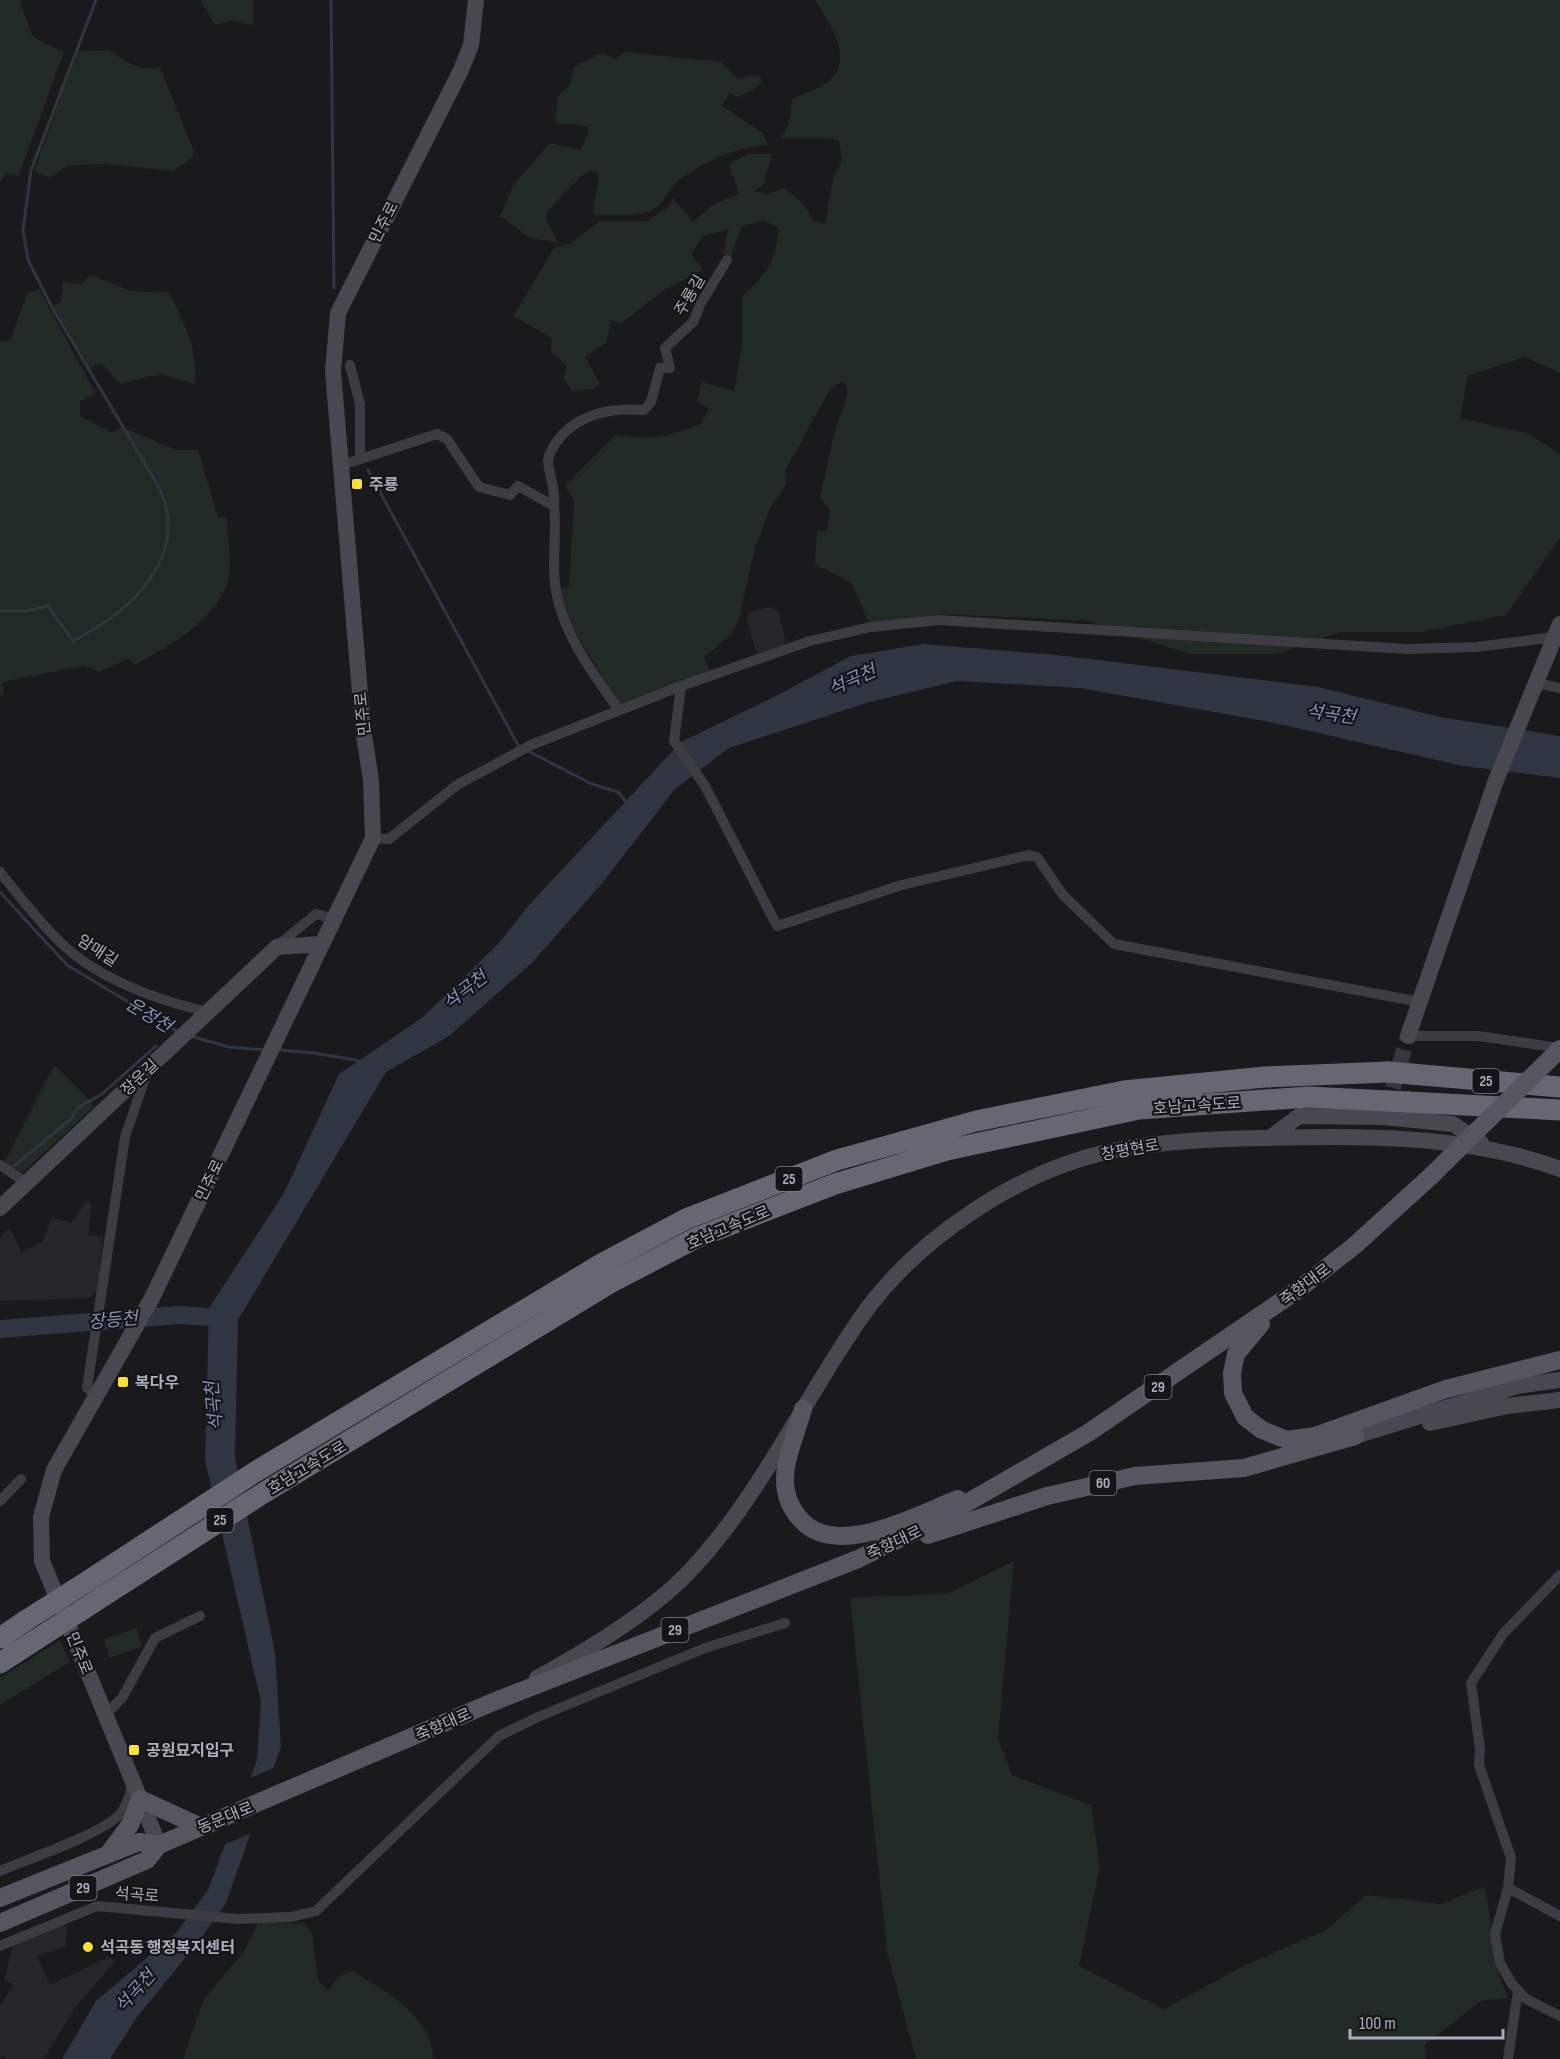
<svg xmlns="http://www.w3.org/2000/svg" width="1560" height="2059" viewBox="0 0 1560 2059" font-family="'Sofia Sans Condensed','Noto Sans KR',sans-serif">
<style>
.built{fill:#262529}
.green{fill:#212a24}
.water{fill:#2f3541}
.pier{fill:#1a191c}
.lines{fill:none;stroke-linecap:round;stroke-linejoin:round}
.stream{stroke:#2f3541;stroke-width:3}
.river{stroke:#2f3541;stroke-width:18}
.secondary-tunnel{stroke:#37373c;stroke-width:16;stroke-dasharray:16 8;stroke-linecap:butt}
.street{stroke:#3d3c43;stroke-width:10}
.secondary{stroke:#484851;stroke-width:16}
.primary{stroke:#565660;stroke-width:18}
.highway{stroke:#666772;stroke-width:21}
.primary-bridge{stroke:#565660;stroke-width:18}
.highway-bridge{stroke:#666772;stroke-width:21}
.poi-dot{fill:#f6e138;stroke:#151417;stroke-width:2}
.labels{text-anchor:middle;stroke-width:4.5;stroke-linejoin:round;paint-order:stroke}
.shield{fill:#151417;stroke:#7f7f8a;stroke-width:1.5}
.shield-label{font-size:15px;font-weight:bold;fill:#acadbc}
.street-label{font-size:16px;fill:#acadbc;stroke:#151417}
.poi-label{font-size:16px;font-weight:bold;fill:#acadbc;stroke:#151417;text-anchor:start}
.water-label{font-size:18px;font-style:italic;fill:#8393b7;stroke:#151417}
</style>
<rect width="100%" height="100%" fill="#1a191c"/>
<path class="built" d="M769,607l10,4 7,34 -29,9 -10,-33 1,-9z
M88,1199l4,7 -4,29 15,2 -6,55 -9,6 -88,3v-64l10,-9 11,24 21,-10 10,-25 19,6z
M67,1923l-1,23 -29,10 13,29 59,-28 6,5 -39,44 -32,53h-39v-3l-5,1v-51l13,-22 -9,-3 9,-37z"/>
<path class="green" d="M0,0h19l14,37 31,15 -45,123 -14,-1 -5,10z
M200,0h53v25l-22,-4 -16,4z
M815,0h745v373l-35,-16 -57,19 -8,42 69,16 31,20v84l-54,77 -85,17h-81l-63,22h-88l-101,-33 -147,-7 -71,11 -19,-43 -36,-17 2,-34h10l3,-21 -10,-12 14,-64 14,-40 -4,-13 -13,7 -46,83 1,14 -16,23 -15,40 -16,71 -8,16 -27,22 7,15 -91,34 -49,-81 -12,-36 10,-2 5,-87 -9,-14 50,-51c35,5 53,3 86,-11l8,-15 -12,-8 5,-19 32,9 8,-45v-50c23,-19 36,-38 36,-69l-14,-6 -22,5 -12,33 -7,-7 6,-23 -26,7 -12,19 12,15 -39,20 -42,33 -11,-2 -5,22 -21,14 15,27 -6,5 -23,2 -8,-14 4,-11 -16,-14 1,-14 -39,-22 41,-68 17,-5 29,-22h46l22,-13 5,-10 20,24 21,-18 25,-10 -10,-30 19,-10h24l-9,31 -9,6 14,3 16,-6 19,15 10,18 12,3 8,-46 9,-18 -3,-20c-6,-3 -46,-1 -58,-2l8,-14 3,-25c12,-6 28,-10 38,-19 25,-23 -2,-58 -15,-80z
M109,50c18,12 29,22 51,17l34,84 -3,8 -18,12 -69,-7 -37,2 -17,12 -16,-7 43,-120z
M625,52l96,10 17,17 20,-5 5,8 -12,9 -14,6 -7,-4 -8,13 41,27 5,12c-31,2 -65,17 -90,36 -12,9 -12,24 -28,30 -17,6 -38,4 -56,4 -3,-15 6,-27 4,-42l-8,-2 -10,6 -34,36 1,8 12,22 -29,-5 -30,-22 14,-32 36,-41 31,7 8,-23 -34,-4 3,-27 12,-11 4,-18 28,-14 13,6z
M91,275l40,16 38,2c16,30 29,56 26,91l-35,-10 -40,10 -18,-20 -13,3 -36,-61 8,-5 2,-19 18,2z
M39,289l57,105 -16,7v15l31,16 11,-5 54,23h22l20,67h9c0,18 5,38 2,56 -5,44 -60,73 -94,92l-6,-6 -30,13 -15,-6 -82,16 2,12 -4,2v-355h10l17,-48z
M54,1065l41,41 -72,66 -19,-9z
M1014,1561l-16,178 14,36 79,30 9,62 -21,99 85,43 77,-42 85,-37 40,-35 75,9 44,-18 15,92 9,20 -28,3 -56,44 1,14h-510l-29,-107 -37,-354 99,-5z
M136,1628l7,18 -33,12 -7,-18z
M60,1640l10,22 -70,43v-27z
M258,1923h46l8,10 6,47 10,11 10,-14 14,-6c32,19 80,44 81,88h-250l21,-60 40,-48z"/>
<path class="water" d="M923,644l134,11 261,32 122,30 120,19v42l-97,-12 -193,-44 -190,-34 -123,-7 -91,22 -137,45 -54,41 -71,92 -72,82 -83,73 -63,36 -148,248 -3,138 40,194 6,95 -55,156 -27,38 -62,76 -27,42h-48l34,-58 80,-68 32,-43 49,-130 4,-58 -56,-242 4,-152 75,-115 55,-119 83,-56 76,-74 31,-39 152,-163 93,-45 77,-41z"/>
<path class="pier" d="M276,1767l-24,66 -31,13 25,-66z"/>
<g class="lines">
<path class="stream" d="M331,0l3,288
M368,470l151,277
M0,611h26l22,-5 25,35c57,-29 117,-83 87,-152l-106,-178 -26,-51 -5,-30 8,-60 65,-170
M528,751l64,33 26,8 9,11
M0,892l67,73 111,67
M190,1036l39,11 37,3
M279,1050l35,3 47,8
M14,1166l58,-48 5,-10 25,-14 54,-48"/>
<path class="river" d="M0,1329l179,-14 47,3"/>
<path class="secondary-tunnel" d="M1386,1111l22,-75"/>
<path class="street" d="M350,365l10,39v54
M342,465l95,-31 10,5 32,48 31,8 8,-9 36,20c3,26 -2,52 1,78 5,46 38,90 64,126
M554,506c2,-18 -6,-33 -6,-46 1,-9 9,-19 14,-25 22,-23 51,-27 82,-25l7,-8 9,-34h10l-5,-20 28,-26 8,-19 26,-43
M1536,683l24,5
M681,686l-7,55 31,45 72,140 125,-41 127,-30 8,2 26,38 51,49 306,58
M373,838l16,1 68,-54 74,-40 150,-59 129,-45 61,-14 68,-7 468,29 70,-2 77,-10
M0,872c19,24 38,49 60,70 38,37 97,58 148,70
M277,946l39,-32 19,5
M1408,1036h70l82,12
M0,1165l27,18
M98,1396l-11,-8 38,-251 22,-65
M0,1501l21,-22
M1560,1575l-57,59 -32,49 9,66 -1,16 32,93 -3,30 -13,46 5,29 12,21 14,15 34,17
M105,1715l17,-17 33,-60 45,-22
M0,1871c28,-12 105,-38 121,-58 7,-9 9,-20 12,-30
M1508,1888l52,28
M0,1946l97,-40 141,13 52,-2 26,-6 183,-175 39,-19 167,-69 80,-25
M1508,2059l10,-69"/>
<path class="secondary" d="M1408,1036l87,-253 65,-159
M1270,1138l29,-22 85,1 69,7 28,19
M0,1208l277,-261 44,-3
M1430,1423l77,-17 53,-6
M1355,1436l162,-50 43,-6
M537,1678c49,-27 111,-64 150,-104 72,-75 114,-170 173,-255 55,-80 161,-151 257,-169 48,-9 96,-11 144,-12 100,-2 204,-4 299,31
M159,1845l-117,-284 -1,-44 13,-47 98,-172 221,-460 -2,-58 -8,-51 -30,-358 5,-58 123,-243 10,-25 5,-45"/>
<path class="primary" d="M1261,1324l-25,30 -4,19 1,20 12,24 17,13 25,10 28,-4 131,-47 114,-29
M803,1409c-6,22 -18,48 -18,71 0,16 7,31 18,42 36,36 114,-7 155,-23
M928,1535l119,-39 88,-20 109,-8 111,-32
M109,1853l21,-28 10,-26 61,28
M0,1898l139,-56 20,3
M0,1923l147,-63 12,-15 334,-143 365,-143 76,-37 154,-89 211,-144 55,-43 77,-70"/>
<path class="highway" d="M1411,1074l149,13
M1408,1102l152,8
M91,1579l164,-107 348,-209 83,-44 151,-59 139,-39 148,-30 141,-14 123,-5
M102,1597l163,-105 345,-209 86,-45 139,-54 112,-34 192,-41 169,-12 80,4
M0,1638l25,-17
M0,1663l37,-24"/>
<path class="primary-bridge" d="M1431,1176l129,-127"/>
<path class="highway-bridge" d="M1388,1072l23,2
M1388,1101l20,1
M25,1621l66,-42
M37,1639l65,-42"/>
</g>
<g class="poi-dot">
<rect x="351" y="478" width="12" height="12" rx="3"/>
<rect x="117" y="1376" width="12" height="12" rx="3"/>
<rect x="128" y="1744" width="12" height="12" rx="3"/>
<circle cx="88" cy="1947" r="6"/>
</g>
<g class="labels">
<g class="shield">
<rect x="1472.5" y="1069" width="27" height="24" rx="4.5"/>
<rect x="775.5" y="1167" width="27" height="24" rx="4.5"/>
<rect x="1144.5" y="1375" width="27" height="24" rx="4.5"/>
<rect x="1089.5" y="1471" width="27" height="24" rx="4.5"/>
<rect x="206.5" y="1508" width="27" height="24" rx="4.5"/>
<rect x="661.5" y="1618" width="27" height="24" rx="4.5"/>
<rect x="69.5" y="1876" width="27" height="24" rx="4.5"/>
</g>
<g class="shield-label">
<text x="1486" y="1086">25</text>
<text x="789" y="1184">25</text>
<text x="1158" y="1392">29</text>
<text x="1103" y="1488">60</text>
<text x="220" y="1525">25</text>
<text x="675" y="1635">29</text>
<text x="83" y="1893">29</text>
</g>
<g class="street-label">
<text transform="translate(383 222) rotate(-63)" y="6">민주로</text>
<text transform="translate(689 295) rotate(-60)" y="6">주룡길</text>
<text transform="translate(362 714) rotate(-96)" y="6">민주로</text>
<text transform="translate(98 950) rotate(33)" y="6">암매길</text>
<text transform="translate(139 1077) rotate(-43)" y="6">장운길</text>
<text transform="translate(1197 1105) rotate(-4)" y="6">호남고속도로</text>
<text transform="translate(1130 1149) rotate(-10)" y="6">창평현로</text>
<text transform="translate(209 1180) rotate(-64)" y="6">민주로</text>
<text transform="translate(728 1227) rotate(-23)" y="6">호남고속도로</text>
<text transform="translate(1305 1284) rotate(-37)" y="6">죽향대로</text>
<text transform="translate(307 1467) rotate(-31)" y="6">호남고속도로</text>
<text transform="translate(894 1542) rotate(-25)" y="6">죽향대로</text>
<text transform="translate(80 1653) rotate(68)" y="6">민주로</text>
<text transform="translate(443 1724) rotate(-24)" y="6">죽향대로</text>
<text transform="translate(225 1817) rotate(-22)" y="6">동문대로</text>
<text transform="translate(137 1894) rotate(4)" y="6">석곡로</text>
</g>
<g class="poi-label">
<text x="369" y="490">주룡</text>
<text x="135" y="1388">복다우</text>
<text x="146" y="1756">공원묘지입구</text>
<text x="100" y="1953">석곡동 행정복지센터</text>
</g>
<g class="water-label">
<text transform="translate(852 680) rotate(-24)" y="6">석곡천</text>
<text transform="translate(1331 714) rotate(8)" y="6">석곡천</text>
<text transform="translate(465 990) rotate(-38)" y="6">석곡천</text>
<text transform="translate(149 1015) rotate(31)" y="6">운정천</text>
<text transform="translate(113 1320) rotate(-5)" y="6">장등천</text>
<text transform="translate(214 1406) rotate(-96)" y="6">석곡천</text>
<text transform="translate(135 1991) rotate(-48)" y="6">석곡천</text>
</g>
</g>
<path d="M1350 2029v9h153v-9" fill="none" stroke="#acadbc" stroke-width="3"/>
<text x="1359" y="2029" font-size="18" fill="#acadbc" stroke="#151417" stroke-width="4.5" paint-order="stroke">100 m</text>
</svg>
